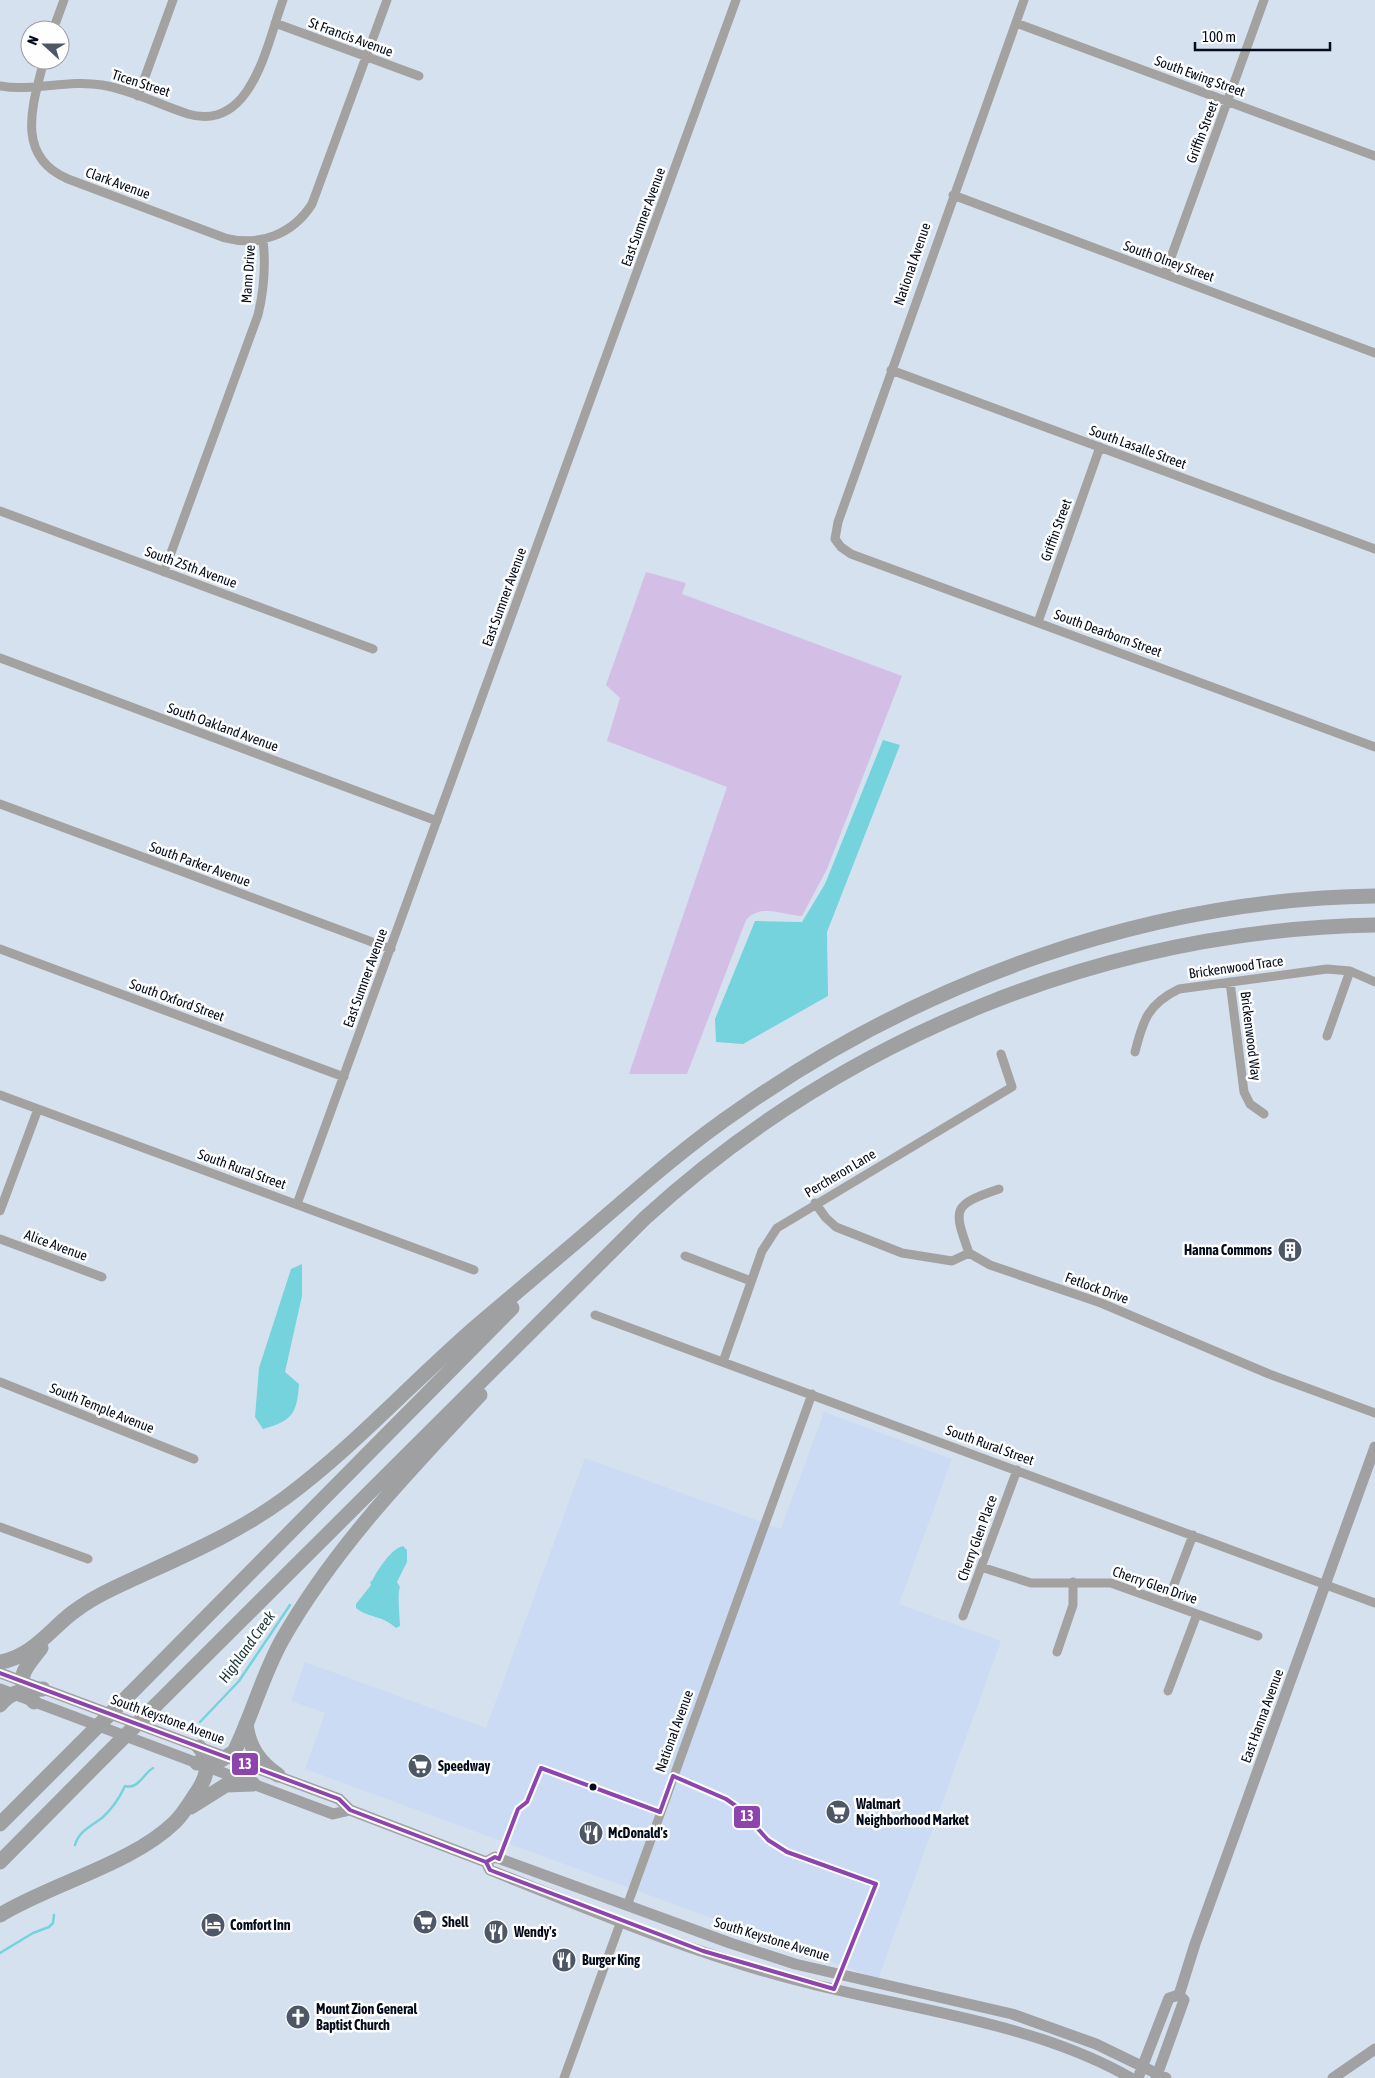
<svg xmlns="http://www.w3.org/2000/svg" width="1375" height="2078" viewBox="0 0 1375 2078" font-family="'Asap Condensed',sans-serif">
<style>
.built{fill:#cadbf3}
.green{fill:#d3bee6}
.water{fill:#74d3dc}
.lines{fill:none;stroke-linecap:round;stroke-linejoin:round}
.stream{stroke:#74d3dc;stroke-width:2.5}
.street{stroke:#a3a2a1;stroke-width:9}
.secondary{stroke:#a1a1a3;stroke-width:11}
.highway{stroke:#9fa0a1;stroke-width:15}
.highway-bridge{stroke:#9fa0a1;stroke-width:15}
.bus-1-casing{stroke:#fefefe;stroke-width:8}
.bus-1{stroke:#8e44ad;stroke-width:4}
.bus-dot{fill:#040c1c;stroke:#fefefe;stroke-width:2}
.labels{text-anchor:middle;stroke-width:5;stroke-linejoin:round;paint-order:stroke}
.street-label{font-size:14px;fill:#040c1c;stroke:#fefefe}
.poi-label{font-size:14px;font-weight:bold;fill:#040c1c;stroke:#fefefe;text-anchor:start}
.water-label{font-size:15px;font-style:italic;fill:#1a3637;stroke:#fefefe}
.line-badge{stroke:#fefefe;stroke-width:2}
.badge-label{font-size:14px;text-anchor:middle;font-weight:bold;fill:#fff}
</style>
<rect width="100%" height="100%" fill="#d6e1f0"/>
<path class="built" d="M824,1412l128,47 -53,145 102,37 -123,338 -573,-210 20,-56 -34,-12 14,-39 181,66 99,-270 196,71z"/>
<path class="green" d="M646,572l40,11 -4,11 220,82 -75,193 -25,47c-20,-1 -41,-13 -56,4l-59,154h-58l98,-287 -120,-46 13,-43 -14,-13z"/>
<path class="water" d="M883,740l17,5 -73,187 1,64 -85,48 -27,-2 -1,-23 40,-98 47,1 23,-38z
M302,1264v32l-17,76 14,12c-2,30 -7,37 -36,45l-8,-12 4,-49 32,-99z
M403,1546l4,4v12l-10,20 3,5c-3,6 0,32 0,39l-4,2c-14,-13 -28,-10 -40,-20v-4l15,-19 -1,-3 2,-1c6,-12 19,-32 31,-35z"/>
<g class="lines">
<path class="stream" d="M200,1722l39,-41 51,-76
M75,1845c4,-14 15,-18 27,-27 10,-9 17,-19 23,-32 13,4 18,-12 28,-18
M0,1953l33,-20 16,-6 4,-4 1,-8"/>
<path class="street" d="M1024,0l-186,522 -3,17 6,8 10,7 524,193
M275,23l144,53
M1016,23l359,133
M53,30l11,-30
M44,60c-11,44 -30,96 24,119l157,59c35,9 68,-4 87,-34l75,-204
M0,86c34,6 67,-7 102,-1 30,5 58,20 86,29 64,19 79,-71 95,-114
M138,96l35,-96
M953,195l422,158
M1165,274l99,-274
M891,370l484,179
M0,511l373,138
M164,572l94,-257c6,-25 8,-49 5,-75
M1038,622l62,-175
M0,658l437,163
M0,804l391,145
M0,949l344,128
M1230,982l14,110 6,12 14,10
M1327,1036l23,-65
M1135,1052c8,-32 13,-48 44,-63l148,-20 23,2 25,11
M0,1095l474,175
M815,1203l11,15 10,9 66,26 50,8 17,-8 21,12 111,38 168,71 106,39
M297,1204l439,-1204
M0,1211l38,-102
M0,1239l102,38
M969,1253c-16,-45 -17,-48 30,-64
M685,1256l66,25
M595,1315l780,288
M723,1362l39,-111 15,-23 235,-141 -11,-33
M0,1382l194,77
M0,1527l88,32
M981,1567l50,16h80l147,53
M1167,1603l26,-68
M963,1616l54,-146
M1057,1652l16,-47v-23
M1168,1691l29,-77
M627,1906l185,-512
M564,2078l57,-157"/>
<path class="secondary" d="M0,1673l339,126 11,11 136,52 4,8c102,41 212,87 318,113 106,27 227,40 323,95
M0,1689l333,125 17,-4
M486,1862l9,-5 235,86 65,21 217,50 84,30 70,34
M1179,1995l16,-51 180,-497
M1138,2078l31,-80 10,-3
M1156,2078l28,-78 -5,-5
M1333,2078l42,-29"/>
<path class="highway" d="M0,1662c31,-5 49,-31 72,-49 13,-10 27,-18 42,-25 59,-28 118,-51 171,-90 69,-51 128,-117 193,-173 35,-30 70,-59 105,-89 51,-44 101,-89 157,-127 184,-129 409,-210 635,-213
M129,1695l383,-387
M34,1702c-22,-24 -9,-33 7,-54
M0,1705c10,-14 27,-16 43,-16
M155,1706l490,-488c199,-182 460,-288 730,-293
M246,1724c3,23 13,38 32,51
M197,1763l24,-3 13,-8c18,-36 28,-76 48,-112 53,-93 126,-168 198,-245
M191,1807l35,-22 27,-1
M0,1824l79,-79
M0,1862l105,-106
M0,1915c53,-32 132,-51 175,-93 9,-9 15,-20 22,-30 10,-15 15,-31 2,-45"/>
<path class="highway-bridge" d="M79,1745l50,-50
M105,1756l50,-50"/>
<defs>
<path id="bus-1" d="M0,1673l339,126 11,11 136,52
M541,1768l119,44 13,-36 53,23 13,9 29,32 19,12 89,32 -42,105 -131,-38 -213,-81 -4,-8 9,-5 4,2 19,-50 9,-7z"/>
</defs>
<use href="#bus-1" class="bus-1-casing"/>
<use href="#bus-1" class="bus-1"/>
</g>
<defs>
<symbol id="building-disc" viewBox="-11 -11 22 22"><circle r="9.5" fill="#4e5766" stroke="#fefefe"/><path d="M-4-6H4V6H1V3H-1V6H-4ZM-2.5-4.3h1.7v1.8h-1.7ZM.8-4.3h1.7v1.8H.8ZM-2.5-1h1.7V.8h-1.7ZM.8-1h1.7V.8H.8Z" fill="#fff"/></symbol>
<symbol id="supermarket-disc" viewBox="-11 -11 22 22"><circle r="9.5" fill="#4e5766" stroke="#fefefe"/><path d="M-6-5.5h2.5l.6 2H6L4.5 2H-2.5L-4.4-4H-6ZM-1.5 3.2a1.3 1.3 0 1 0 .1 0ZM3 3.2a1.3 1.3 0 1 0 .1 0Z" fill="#fff"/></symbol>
<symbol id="restaurant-disc" viewBox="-11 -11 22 22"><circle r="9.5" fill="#4e5766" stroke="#fefefe"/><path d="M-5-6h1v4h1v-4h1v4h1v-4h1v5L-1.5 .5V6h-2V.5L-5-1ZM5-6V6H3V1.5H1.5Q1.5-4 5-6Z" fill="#fff"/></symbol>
<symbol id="hotel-disc" viewBox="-11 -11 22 22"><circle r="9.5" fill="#4e5766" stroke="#fefefe"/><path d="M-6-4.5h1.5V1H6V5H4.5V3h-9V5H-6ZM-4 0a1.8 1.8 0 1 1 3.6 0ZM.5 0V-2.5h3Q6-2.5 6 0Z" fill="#fff"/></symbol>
<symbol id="church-disc" viewBox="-11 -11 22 22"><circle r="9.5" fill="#4e5766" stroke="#fefefe"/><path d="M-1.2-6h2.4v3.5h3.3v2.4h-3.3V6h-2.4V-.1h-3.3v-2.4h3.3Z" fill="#fff"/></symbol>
</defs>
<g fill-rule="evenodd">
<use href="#building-disc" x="1276" y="1236" width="28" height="28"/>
<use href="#supermarket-disc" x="406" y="1752" width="28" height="28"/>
<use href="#supermarket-disc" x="824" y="1798" width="28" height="28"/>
<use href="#restaurant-disc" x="577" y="1819" width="28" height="28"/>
<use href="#supermarket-disc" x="411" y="1908" width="28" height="28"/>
<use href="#hotel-disc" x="199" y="1911" width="28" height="28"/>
<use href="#restaurant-disc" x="482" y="1918" width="28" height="28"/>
<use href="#restaurant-disc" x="550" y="1946" width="28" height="28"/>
<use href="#church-disc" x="284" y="2003" width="28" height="28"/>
</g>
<circle class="bus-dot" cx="593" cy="1787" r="4.5"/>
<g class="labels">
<g class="street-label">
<text transform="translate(351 37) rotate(20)" y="5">St Francis Avenue</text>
<text transform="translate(1200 76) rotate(20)" y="5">South Ewing Street</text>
<text transform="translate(141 83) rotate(18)" y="5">Ticen Street</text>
<text transform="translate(1202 132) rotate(-69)" y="5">Griffin Street</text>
<text transform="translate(118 183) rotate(20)" y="5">Clark Avenue</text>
<text transform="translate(643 217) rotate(-70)" y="5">East Sumner Avenue</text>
<text transform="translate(1169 261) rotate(20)" y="5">South Olney Street</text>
<text transform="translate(912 264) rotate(-71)" y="5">National Avenue</text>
<text transform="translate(248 274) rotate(-86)" y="5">Mann Drive</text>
<text transform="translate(1138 447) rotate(20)" y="5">South Lasalle Street</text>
<text transform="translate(1056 530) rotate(-70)" y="5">Griffin Street</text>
<text transform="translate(191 567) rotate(20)" y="5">South 25th Avenue</text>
<text transform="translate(504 597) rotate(-70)" y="5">East Sumner Avenue</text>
<text transform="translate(1108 633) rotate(20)" y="5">South Dearborn Street</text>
<text transform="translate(223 727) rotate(20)" y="5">South Oakland Avenue</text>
<text transform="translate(200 864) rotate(20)" y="5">South Parker Avenue</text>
<text transform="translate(1236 967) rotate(-8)" y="5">Brickenwood Trace</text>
<text transform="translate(365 978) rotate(-70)" y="5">East Sumner Avenue</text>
<text transform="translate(177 1000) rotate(20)" y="5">South Oxford Street</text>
<text transform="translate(1251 1036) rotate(83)" y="5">Brickenwood Way</text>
<text transform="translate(242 1169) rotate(20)" y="5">South Rural Street</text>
<text transform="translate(840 1173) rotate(-31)" y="5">Percheron Lane</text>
<text transform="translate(56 1245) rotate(20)" y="5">Alice Avenue</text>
<text transform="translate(1097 1288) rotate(20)" y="5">Fetlock Drive</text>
<text transform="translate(102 1408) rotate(22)" y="5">South Temple Avenue</text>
<text transform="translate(990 1445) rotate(20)" y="5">South Rural Street</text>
<text transform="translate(977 1538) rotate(-70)" y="5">Cherry Glen Place</text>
<text transform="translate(1155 1585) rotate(19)" y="5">Cherry Glen Drive</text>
<text transform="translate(1262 1716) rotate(-70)" y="5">East Hanna Avenue</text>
<text transform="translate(168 1719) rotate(20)" y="5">South Keystone Avenue</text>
<text transform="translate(674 1731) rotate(-70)" y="5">National Avenue</text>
<text transform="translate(772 1939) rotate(17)" y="5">South Keystone Avenue</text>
</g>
<g class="poi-label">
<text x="1272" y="1255" text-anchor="end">Hanna Commons</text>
<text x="438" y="1771">Speedway</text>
<text x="856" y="1809">Walmart<tspan x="856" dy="16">Neighborhood Market</tspan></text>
<text x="608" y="1838">McDonald's</text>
<text x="442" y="1927">Shell</text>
<text x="230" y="1930">Comfort Inn</text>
<text x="514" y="1937">Wendy's</text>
<text x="582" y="1965">Burger King</text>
<text x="316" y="2014">Mount Zion General<tspan x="316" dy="16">Baptist Church</tspan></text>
</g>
<g class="water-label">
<text transform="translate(247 1647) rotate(-54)" y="5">Highland Creek</text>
</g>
</g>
<g class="line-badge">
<rect x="231" y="1752" width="28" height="24" rx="5" fill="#8e44ad"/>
<rect x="733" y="1805" width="28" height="24" rx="5" fill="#8e44ad"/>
</g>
<g class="badge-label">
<text x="245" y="1769">13</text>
<text x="747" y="1821">13</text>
</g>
<g transform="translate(45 45) rotate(291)"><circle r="24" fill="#fefefe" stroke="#9a9da4"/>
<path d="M0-4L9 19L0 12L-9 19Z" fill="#4e5766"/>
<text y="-8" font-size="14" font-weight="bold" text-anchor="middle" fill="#040c1c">N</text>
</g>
<path d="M1195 42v8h135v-8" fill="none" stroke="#040c1c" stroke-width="2.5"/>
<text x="1202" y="42" font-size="15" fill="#040c1c" stroke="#fefefe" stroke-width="4" paint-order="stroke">100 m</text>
</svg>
